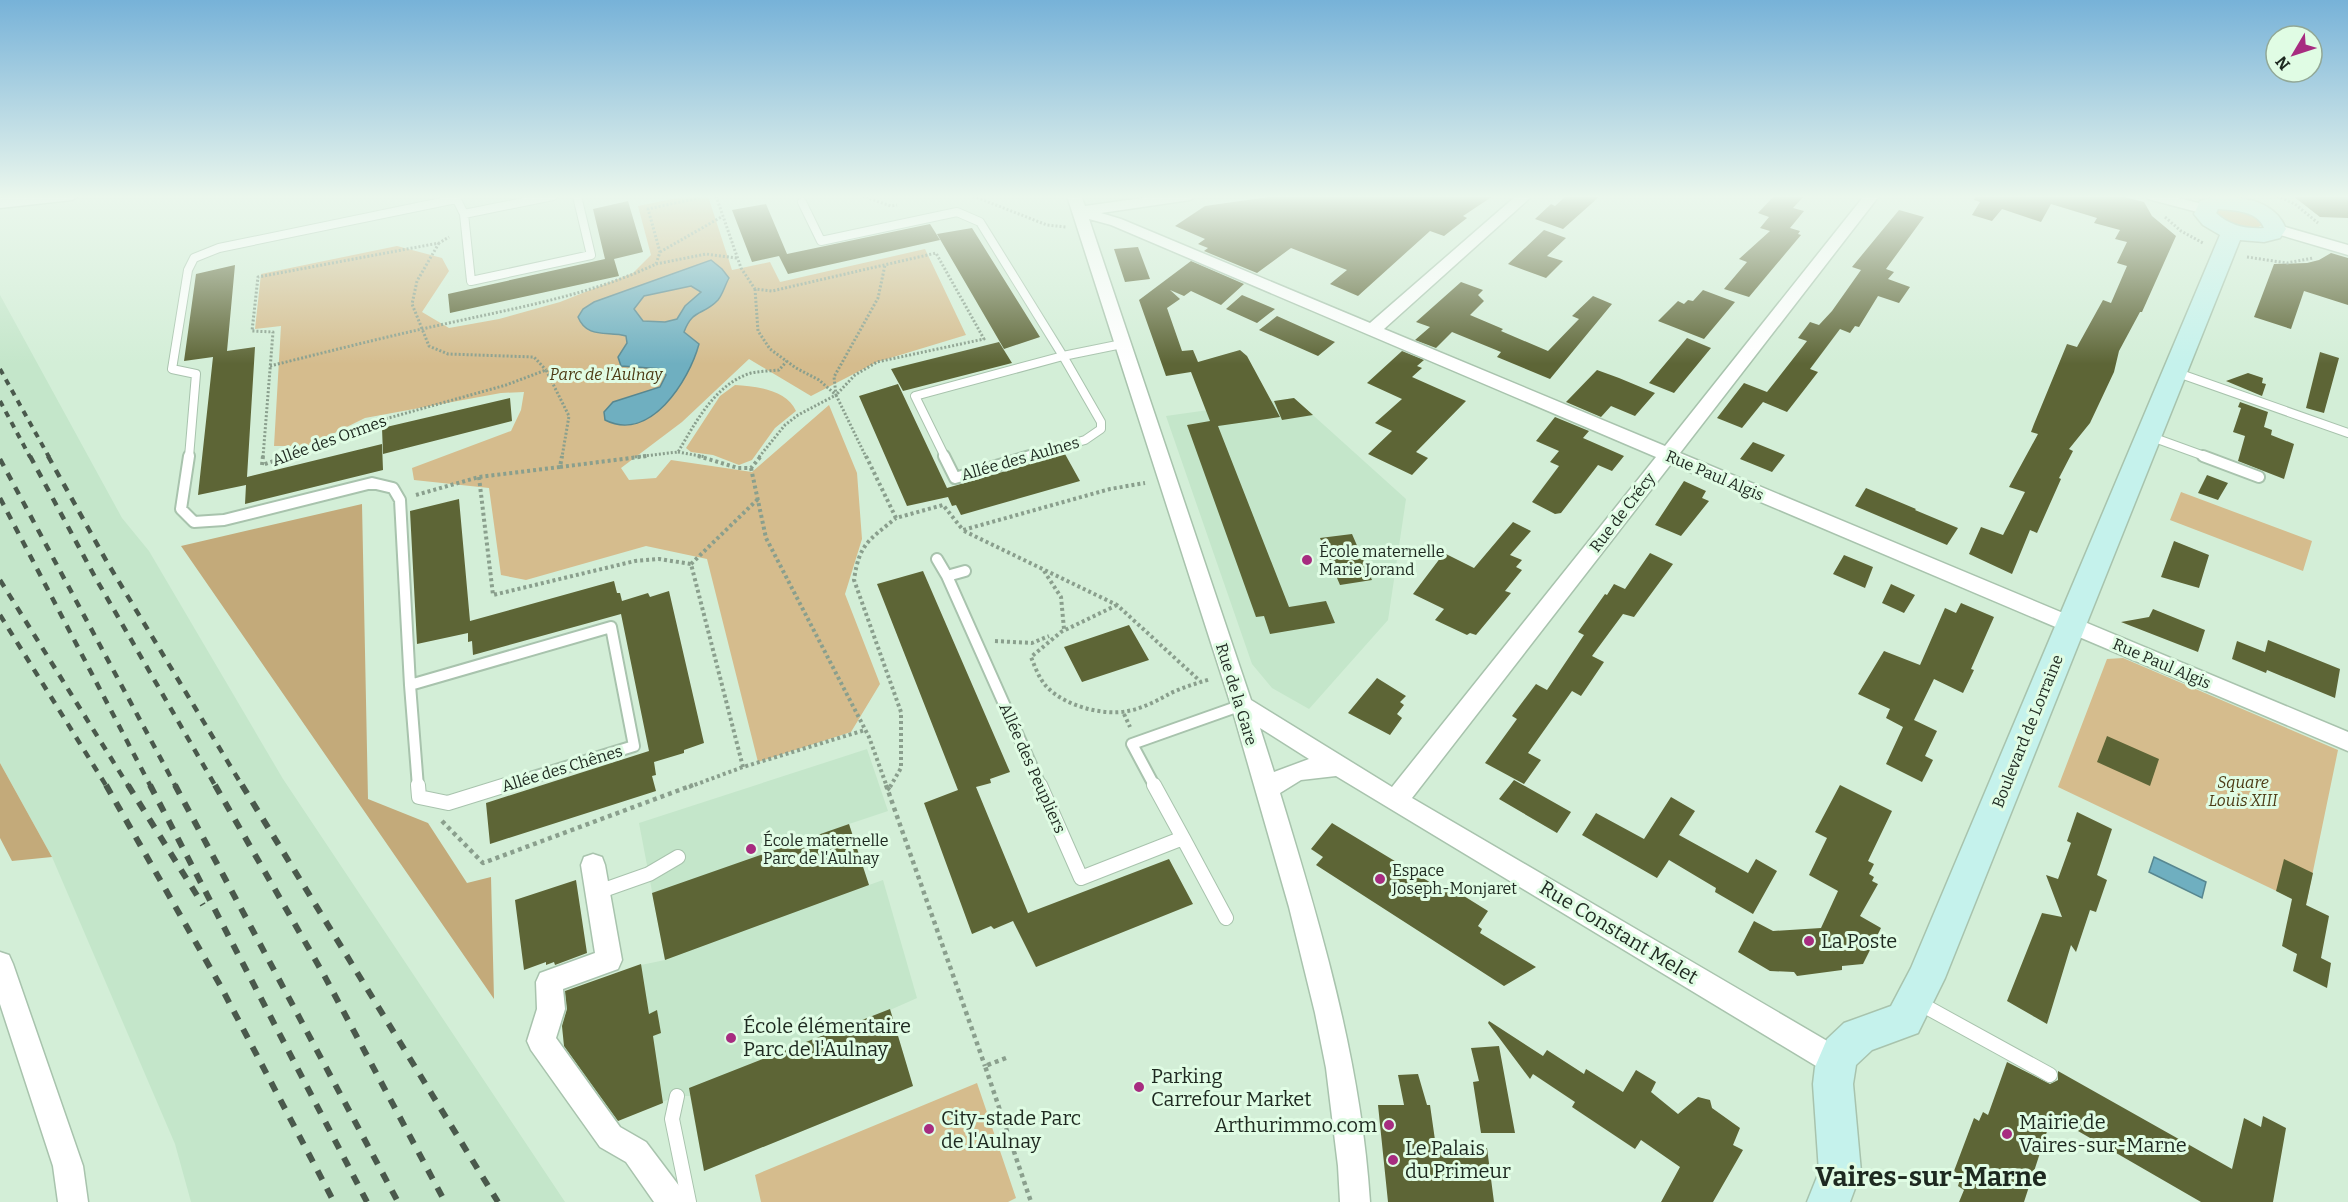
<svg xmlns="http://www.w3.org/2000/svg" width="2348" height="1202" viewBox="0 0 2348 1202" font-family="Bitter,serif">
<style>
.built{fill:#c4e6ca}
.green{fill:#d5bc8d}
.forest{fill:#c3aa7a}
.water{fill:#6fafc0;stroke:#578790;stroke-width:1.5;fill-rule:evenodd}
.building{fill:#5d6536}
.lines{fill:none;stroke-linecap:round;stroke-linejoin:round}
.lane-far2-casing{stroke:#a8c3ad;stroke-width:10}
.lane-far1-casing{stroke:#a8c3ad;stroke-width:14}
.lane-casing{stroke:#a8c3ad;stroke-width:16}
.street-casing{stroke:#a8c3ad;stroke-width:3}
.secondary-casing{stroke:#a8c3ad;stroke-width:3}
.path-far2{stroke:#8a9f8d;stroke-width:3;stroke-dasharray:2 2;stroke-linecap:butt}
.path-far1{stroke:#8a9f8d;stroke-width:4;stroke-dasharray:3 3;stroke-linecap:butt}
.path{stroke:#8a9f8d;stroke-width:4.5;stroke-dasharray:4 4;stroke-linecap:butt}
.lane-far2{stroke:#fff;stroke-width:8}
.lane-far1{stroke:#fff;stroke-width:10}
.lane{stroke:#fff;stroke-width:14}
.street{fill:#fff;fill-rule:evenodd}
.secondary{fill:#c5f2ec;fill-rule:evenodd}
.rail-far2{stroke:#4a594c;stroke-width:4;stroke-dasharray:6 6;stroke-linecap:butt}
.rail-far1{stroke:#4a594c;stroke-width:4.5;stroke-dasharray:8 8;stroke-linecap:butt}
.rail{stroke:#4a594c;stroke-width:6;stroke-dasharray:10 10;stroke-linecap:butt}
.poi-dot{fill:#a72c80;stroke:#e0fce4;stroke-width:2}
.labels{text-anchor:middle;stroke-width:6;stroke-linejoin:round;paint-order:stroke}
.park-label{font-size:16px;font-style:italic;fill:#4c3a14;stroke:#e0fce4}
.street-label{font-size:16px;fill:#1e2920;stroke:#e0fce4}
.poi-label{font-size:16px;fill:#1e2920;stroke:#e0fce4;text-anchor:start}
.near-street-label{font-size:20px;fill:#1e2920;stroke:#e0fce4}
.near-poi-label{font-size:20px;fill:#1e2920;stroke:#e0fce4;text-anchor:start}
.near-district-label{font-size:27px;font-weight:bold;fill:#1e2920;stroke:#e0fce4}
</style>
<rect width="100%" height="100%" fill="#d3eed7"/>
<path class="built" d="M0,295l122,223 27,33 134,228 282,423h-374l-16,-58 -123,-287 -52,-94z
M1294,398l112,101 -18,121 -79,89 -37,-21 -20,-24 -86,-248z
M867,749l21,62 -39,13 20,61 14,-5 34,118 -27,12 23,76 -209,85 -14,-75h-13l-65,27 -45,-55 -9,-72 83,-31 24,-5 -26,-137z"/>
<path class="green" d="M687,196h21l24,74 38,-8 10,20 145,-33 41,86 -89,27 -66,34 -62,-37 -67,63 -61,46 8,12 27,-2 15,-18 81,12 77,-67 28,68 5,66 -17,55 35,90 -29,48 -93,30 -51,-203 -61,-13 -120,34 -25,-5 -12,-87 -75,-8 -2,-12 99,-37 10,-21 3,-18 -23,1 -136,25 -57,28h-34l7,-120 -26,3 6,-55 136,-28 45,12 7,13 -27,41 27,16 50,-9 61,-17 73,-29 18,-18 -13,-49z
M2225,208l29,7 9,8 -1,2c-15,10 -31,-2 -45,-8v-8z
M735,385c21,1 52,5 61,26l-21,17 -23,32 -13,5 -26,-10 -22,-3 -5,-4 34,-52z
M2181,492l131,49 -9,30 -133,-51z
M2123,658l215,92 -32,155 -248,-118 49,-128z
M977,1083l39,115 -8,4h-247l-6,-27z"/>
<path class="forest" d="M362,504l6,295 60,24 39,60 24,-6 3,122 -313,-453z
M0,763l52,94 -40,4 -12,-23z"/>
<path class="water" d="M711,260l11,9 7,9c-4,7 -6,16 -11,22 -15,16 -25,8 -34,32l15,12c-10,37 -49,99 -94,76l-1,-8 9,-10 47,-15 6,-12 -3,-6 -42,-3 -3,-9 9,-14 -1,-7c-19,-5 -39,3 -48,-19l5,-8 11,-7zM691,286l10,6 -16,14 -8,13 -12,3 -22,-1 -9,-12 10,-13z
M2154,857l52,25 -4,16 -53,-26z"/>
<path class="building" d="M1275,196h218l-30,20 4,2 -23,18 -14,-5 -72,65 -28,-12 17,-14 -56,-22 -34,25 -53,-22 4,-3 -10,-4 7,-5 -30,-13 30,-20z
M1566,196h34l-37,33 -28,-10 16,-15 4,2z
M1774,196h30l-11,12 11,3 -14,17 10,3 -2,3 3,1 -52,62 -25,-8 23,-27 -8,-3 31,-28 -10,-3 9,-11 -11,-4z
M1975,196h145l24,6 8,14 24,20 -34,76h-2l-21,39 -5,21 -24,51 -21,26 4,2 -14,27 2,1 -24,54 -7,-3 -18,44 -43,-20 12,-27 22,8 22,-43 -16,-5 29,-53 -7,-2 3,-8 33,-80 10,3 26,-47 8,3 16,-37 -10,-3 10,-21 -12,-3 5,-9 -26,-7 3,-5 -46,-14 -10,18 -39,-13 -10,12 -20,-6 8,-13 -6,-2z
M2293,196h55v22l-28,-1z
M628,201l15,51 -29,7 5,17 -169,37 -2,-19 157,-35 -12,-50z
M766,204l21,50 143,-30 10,16 -152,34 -9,-18 -27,6 -20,-52z
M1899,210l25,7 -38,52 8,3 -6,7 22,8 -11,16 -21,-7 -19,31 -4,-1 -5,7 -10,-4 -30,40 8,3 -31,40 -24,-10 -21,26 -25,-10 27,-35 23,9 40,-51 -9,-3 12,-16 9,3 13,-14 29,-41 -9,-3z
M972,228l68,109 -36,12 -67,-115z
M1544,230l22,8 -19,18 16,5 -17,17 -38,-14z
M1138,247l12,32 -25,3 -11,-33z
M2331,253l17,5v47l-44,-14 -13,38 -37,-12 20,-53 33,-1 12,-3z
M1191,261l53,23 -23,21 -30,-14 -7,5 -14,-6 10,9 -13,9 15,43 11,-1 5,12 42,-12 7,6 33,61 -62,9 71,181 37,-6 9,22 -65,11 -6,-18 -8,1 -69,-192 23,-4 -19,-49 -25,4 -27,-76z
M235,265l-8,86 28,-4 -8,130 135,-33 1,26 -138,34 1,-19 -48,10 15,-138 -29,4 12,-87z
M1461,282l22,8 -5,5 6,6 -14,14 33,14 -2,2 47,20 31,-32 -7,-3 21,-20 19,8 -62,75 -53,-22 4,-5 -49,-20 -16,16 -21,-8 15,-13 -14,-5z
M1703,290l32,12 -31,37 -46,-18 20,-20 6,3 4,-4 5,1z
M1242,295l33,14 -18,14 -31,-14z
M1277,316l58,26 -17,14 -59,-26z
M1687,338l24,10 -37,45 -25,-10z
M999,342l13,21 -109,28 -12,-22z
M1402,351l22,9 -7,6 5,2 -10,9 54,24 -50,51 12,6 -16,17 -44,-21 24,-23 -17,-8 27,-24 -35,-16z
M2320,352l19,6 -15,55 -18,-5z
M1597,370l22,8 36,15 -20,23 -24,-10 -10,11 -35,-15z
M2248,373l15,5 -1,5 4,1 -4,12 -36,-15z
M898,384l49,104 118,-34 15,27 -119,34 -5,-10 -4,1 -4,-9 -41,9 -48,-110z
M510,398l2,23 -129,33 -1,-26z
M1294,398l19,17 -31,5 -8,-19z
M2240,402l28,10 -4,15 8,3 -1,5 23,9 -10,35 -46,-18 7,-25 -12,-4 8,-24 -3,-1z
M1555,417l34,14 -6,7 41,18 -12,15 -14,-6 -37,48 -6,1 -23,-12 27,-36 -9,-4 9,-11 -23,-10z
M1753,442l32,13 -13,17 -32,-13z
M2207,475l21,8 -10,17 -20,-7z
M1684,481l22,10 -4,7 7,3 -28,35 -26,-11z
M1866,488l50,21 -1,1 43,18 -11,17 -92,-39z
M459,499l11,122 144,-40 3,12h3l2,8 26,-8 2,4 19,-6 35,152 -20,7v3l-30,9 2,13 -4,1 4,15 -166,53 -4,-41 163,-52 -28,-137 -148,41 -1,-14 -4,1v-9l-51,11 -7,-133z
M1513,522l18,9 -21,24 12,5 -6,7 6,3 -17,21 6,2 -35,42 -6,-2 -3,2 -32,-15 9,-11 -31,-15 31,-41 30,15z
M1352,534l20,46 -32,5 -20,-47z
M2174,541l35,14 -10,33 -38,-11z
M1650,553l23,11 -39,53 -11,-3 -31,42 12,6 -23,34 -9,-5 -44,62 13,7 -17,24 -39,-21 32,-44 -5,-3 24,-32 11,6 37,-55 -6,-3 27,-38 2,1 7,-11 11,5z
M1844,555l29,12 -8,21 -32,-14z
M923,571l87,201 -20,7 1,4 -15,4 52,126 141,-54 24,45 -157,63 -23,-46 -19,8 -3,-3 -19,8 -48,-131 34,-13 -81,-206z
M1891,584l24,11 -11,18 -22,-10z
M1961,603l33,14 -23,52 3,1 -11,23 -29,-14 -20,41 23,11 -12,25 8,4 -11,22 -36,-18 17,-37 -17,-9 4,-9 -32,-15 26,-43 36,14 25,-57 11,5z
M2153,609l52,21 -7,22 -77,-30 28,-5z
M1129,625l20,35 -67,22 -18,-35z
M2268,640l72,29 -5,29 -68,-28 -1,3 -34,-14 5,-18 28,11z
M1377,678l29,18 -6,6 4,3 -7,9 5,4 -12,17 -42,-22z
M2107,736l52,23 -9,27 -53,-24z
M1514,780l57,32 -14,21 -58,-34z
M1840,785l52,26 -24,50 6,3 -5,10 5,3 -2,4 6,3 -18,32 21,12 -18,36 -21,2v4l-45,6 -3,-4 -24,-1 -32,-19 16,-31 19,10 48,-3 17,-37 -29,-16 18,-37 -12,-6z
M1671,797l24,14 -16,24 69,38 8,-14 21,12 -24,43 -38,-22 1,-4 -47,-28 -12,18 -75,-43 14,-22 48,26z
M2077,812l35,17 -15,46 10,5 -11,32 -6,-2 -14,42 -5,-7 -24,79 -40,-23 35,-88 20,4 -16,-42 12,4 13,-36 -4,-2z
M1332,823l114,69 5,-4 37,23 -10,15 4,3 -2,4 56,34 -32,19 -188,-121 7,-8 -12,-8z
M849,824l20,61 -204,75 -13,-67z
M2284,859l29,14 -7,32 23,11 -8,42 10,5 -4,25 -34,-17 4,-17 -15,-8 10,-47 -16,-8z
M576,880l11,73 -32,12 -1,-3 -8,3v-3l-22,8 -9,-70z
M641,964l8,50 8,-4 4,23 -8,3 10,67 -45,18 -54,-75 -2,-20 5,-17 -2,-18z
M890,1009l23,77 -209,85 -15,-83z
M1489,1021l54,35 4,-6 37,24 2,-5 37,23 13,-22 20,12 -5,10 27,22 20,-17 12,3 2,8 28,20 -7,17 10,5 -30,52h-52l19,-35 -39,-27 -6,9 -63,-42 3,-5 -42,-28 -3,5 -42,-56z
M1499,1046l16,87h-34l-8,-51 6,-1 -8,-33z
M2007,1062l43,22 8,-4v-9l174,98 12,-51 17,9 2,-11 23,12 -13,74h-72l-149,-86 -28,86h-65l5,-12 -6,-4 3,-10 -7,-5 20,-53 5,3 4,-9 5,3z
M1418,1074l9,31h3l6,42 51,1 7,54h-106l-10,-97h26l-6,-30z"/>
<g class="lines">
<defs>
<path id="lane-far2" d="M455,196l9,18 7,67 120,-26 -14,-59
M802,202l19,39 136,-29 23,10 83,134 59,-12
M464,214l89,-18
M2175,372l173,61
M2149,436l58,21
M189,457l7,-83 -24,-5 16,-99 6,-12 25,-10 237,-49
M945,457l-30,-61 148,-40 38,66v7l-16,11 -60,17"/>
<path id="lane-far1" d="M189,456l-8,53 13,13 30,-2 148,-37 21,5 7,12 10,185
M944,456l11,22 75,-22
M2203,456l56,21
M937,559l10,17
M965,571l-18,5 94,211
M410,685l8,102
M410,685l201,-58 23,119 -133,41
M1155,787l-23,-43 110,-39"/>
<path id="lane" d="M418,785l1,12 29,6 58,-18
M1040,785l41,93 102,-40 -29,-53
M1183,838l43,80
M598,892l51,-18 29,-17
M1919,1003l131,72
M677,1096l-5,23 17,83"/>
<path id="street" d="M27,196h52l-7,4 -72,8v-10z
M1067,196h14l4,10 72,-10h40l-7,4 -89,13 20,6 249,104 146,-127h16l-148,133 281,117 199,-250h15l-199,257 668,279v19l-677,-287 -259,334 434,254 4,10 -4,10 -10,4 -10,-4 -490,-296 -35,4 -21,13c41,134 81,268 90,409h-30l-2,-36 -12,-98 -11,-55 -26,-106 -58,-202zM1089,219l22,6 545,232 -264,330 -141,-87zM1260,728l49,31 -35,13z
M2146,196h25l39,10 3,3 -8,5 -57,-15z
M2275,224l73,21v10l-78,-23 -3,-3z
M593,854l9,3 3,8 17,95 -4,9 -55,20 2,20 -9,29 64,89 26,15 37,49 4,11h-33l-28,-40 -26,-15 -69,-97 -4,-9 10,-32 -1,-27 4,-9 55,-20 -14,-88 3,-8z
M0,952l9,3 4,9 70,202 5,36h-30l-5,-36 -53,-162z"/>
<path id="secondary" d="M2213,197c27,-1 62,3 73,32l-6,9 -16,4 -24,-2 -295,738 -27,55 -46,17 -16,15 -3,19 8,88 -11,30h-43l12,-30 -6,-88 2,-17 12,-28 17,-16 47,-17 20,-38 309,-733 -17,-10 -9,-11 6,-13zM2218,209c16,1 40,2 46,19 -18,1 -34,-2 -48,-15z"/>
</defs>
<use href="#lane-far2" class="lane-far2-casing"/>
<use href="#lane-far1" class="lane-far1-casing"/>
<use href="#lane" class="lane-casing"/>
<use href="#street" class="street-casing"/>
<use href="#secondary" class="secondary-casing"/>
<path class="path-far2" d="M716,196l25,72 14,21 17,2 164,-38 48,86 -107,23 -22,13 -19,20 30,62
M862,196l29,10 6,-1
M973,196l74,29 19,2
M2277,196l18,8 23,19
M2165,217l16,14 22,12
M439,243l-22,38 -5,23 17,42 19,8 86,3 12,13
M660,252l63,-36
M2247,257l40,6 26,-5
M656,264l50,-10 31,4
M755,289l3,42 12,18 26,19 23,12 17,15 -2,-18 44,-79 7,-33
M270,366c60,-15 119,-30 179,-43 71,-16 141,-28 207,-59l4,-12 -12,-43 59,-13
M678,452l28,5
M263,457l10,-125 -21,-1 6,-54 181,-34 10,-6
M285,457l70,-23 30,-15 121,-34 40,-15 23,46 -7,41
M635,457l43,-5c18,-30 37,-68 73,-79 9,-2 19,-2 28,-3l8,-9
M759,457l26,-32 13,-10 38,-20"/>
<path class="path-far1" d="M263,456l-1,9 27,-9
M698,456l40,12h13l10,-12
M866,456l30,62 47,-13 20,25 147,-41 35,-6
M560,467l87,-11
M751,468l15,70 103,199 18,50
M479,477l14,118 142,-34 24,-2 32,5 52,203
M416,495l63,-18 81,-10 2,-11
M964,531l153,74 83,76
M691,564l67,-65
M1044,571l17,26 3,32
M1117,605l-56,27 -30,25c4,10 8,21 15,29 18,20 57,30 82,25 16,-3 30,-11 43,-18 13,-6 26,-10 40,-14
M995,641l37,2 17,-7
M1124,714l6,13
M689,787l54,-20 122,-37
M890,787l11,-19v-56l-47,-132c5,-36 15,-40 42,-62"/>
<path class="path" d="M886,785l99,281
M887,790l4,-5
M442,821l41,42 210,-78
M1006,1058l-21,8 46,136"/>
<use href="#lane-far2" class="lane-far2"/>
<use href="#lane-far1" class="lane-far1"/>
<use href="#lane" class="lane"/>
<use href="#street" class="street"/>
<use href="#secondary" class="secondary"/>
<path class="rail-far2" d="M0,369l49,88
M0,401l30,56"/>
<path class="rail-far1" d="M30,456l65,121 121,210
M48,456l59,106 136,225
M0,459l176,328
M0,498l151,289
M0,580l129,207
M0,615l107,172"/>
<path class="rail" d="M106,785l114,200 114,217
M128,785l75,120
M150,785l217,417
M175,785l223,417
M215,785l109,190 121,227
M242,785l256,417"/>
</g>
<linearGradient id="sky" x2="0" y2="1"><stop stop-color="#77b2d8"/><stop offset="0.54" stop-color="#ebf7ed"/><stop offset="1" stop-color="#ebf7ed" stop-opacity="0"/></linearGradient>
<rect width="2348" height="364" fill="url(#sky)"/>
<g class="poi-dot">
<circle cx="1307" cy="560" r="6"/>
<circle cx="751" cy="849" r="6"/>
<circle cx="1380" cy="879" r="6"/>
<circle cx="1809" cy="941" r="6"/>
<circle cx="731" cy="1038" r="6"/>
<circle cx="1139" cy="1087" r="6"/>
<circle cx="1389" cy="1125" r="6"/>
<circle cx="929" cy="1129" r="6"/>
<circle cx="2007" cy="1134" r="6"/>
<circle cx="1393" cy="1160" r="6"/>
</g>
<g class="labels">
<g class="park-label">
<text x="606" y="380">Parc de l'Aulnay</text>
<text x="2243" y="788">Square<tspan x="2243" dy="18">Louis XIII</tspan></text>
</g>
<g class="street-label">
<text transform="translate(329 440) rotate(-20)" y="6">Allée des Ormes</text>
<text transform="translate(1020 458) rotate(-16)" y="6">Allée des Aulnes</text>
<text transform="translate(1715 475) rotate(23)" y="6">Rue Paul Algis</text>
<text transform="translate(1622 512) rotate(-52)" y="6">Rue de Crécy</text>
<text transform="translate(2162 663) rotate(23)" y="6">Rue Paul Algis</text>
<text transform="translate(1237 694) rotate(73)" y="6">Rue de la Gare</text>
<text transform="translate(2027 731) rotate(-68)" y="6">Boulevard de Lorraine</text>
<text transform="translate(562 768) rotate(-17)" y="6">Allée des Chênes</text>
<text transform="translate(1033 768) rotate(66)" y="6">Allée des Peupliers</text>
</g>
<g class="poi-label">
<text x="1319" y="557">École maternelle<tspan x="1319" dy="18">Marie Jorand</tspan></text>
<text x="763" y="846">École maternelle<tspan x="763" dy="18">Parc de l'Aulnay</tspan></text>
<text x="1392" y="876">Espace<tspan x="1392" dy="18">Joseph-Monjaret</tspan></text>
</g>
<g class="near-street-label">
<text transform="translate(1619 932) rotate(31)" y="7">Rue Constant Melet</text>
</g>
<g class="near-poi-label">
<text x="1821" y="948">La Poste</text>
<text x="743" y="1033">École élémentaire<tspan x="743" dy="23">Parc de l'Aulnay</tspan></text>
<text x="1151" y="1083">Parking<tspan x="1151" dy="23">Carrefour Market</tspan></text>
<text x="941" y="1125">City-stade Parc<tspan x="941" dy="23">de l'Aulnay</tspan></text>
<text x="2019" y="1129">Mairie de<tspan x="2019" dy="23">Vaires-sur-Marne</tspan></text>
<text x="1377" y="1132" text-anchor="end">Arthurimmo.com</text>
<text x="1405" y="1155">Le Palais<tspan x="1405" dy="23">du Primeur</tspan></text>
</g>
<g class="near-district-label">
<text x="1931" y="1186">Vaires-sur-Marne</text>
</g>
</g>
<g transform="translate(2294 54) rotate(231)"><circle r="28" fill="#e0fce4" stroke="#92a896" stroke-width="1.5"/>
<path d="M0-4.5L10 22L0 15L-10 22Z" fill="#a72c80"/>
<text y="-9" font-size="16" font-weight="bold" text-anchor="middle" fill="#1e2920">N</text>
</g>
</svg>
